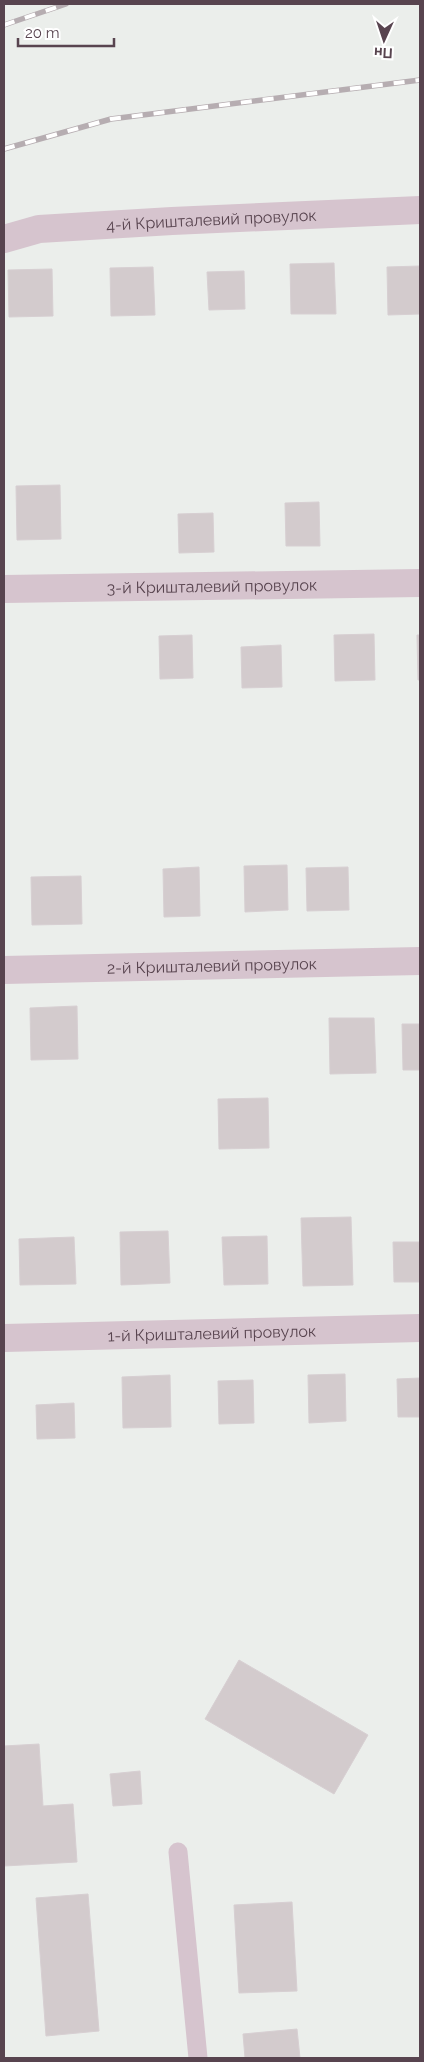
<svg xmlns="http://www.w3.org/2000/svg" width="424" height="2062" viewBox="0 0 424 2062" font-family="Raleway,sans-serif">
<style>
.building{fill:#d3cbcd;stroke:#d7cfd2}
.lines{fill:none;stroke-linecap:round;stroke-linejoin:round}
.lane{stroke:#d6c4ce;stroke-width:19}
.street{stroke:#d6c4ce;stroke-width:28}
.rail-casing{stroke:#b6adb1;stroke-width:5.5}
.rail{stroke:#fff;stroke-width:4;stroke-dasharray:11;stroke-linecap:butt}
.labels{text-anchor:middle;stroke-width:5;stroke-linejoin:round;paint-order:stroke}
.street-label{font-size:16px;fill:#58444f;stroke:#fff}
</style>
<rect width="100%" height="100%" fill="#ebeeeb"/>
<path class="building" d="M334,263l2,51h-45l-1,-50z
M420,266v48l-32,1 -1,-48z
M153,267l2,48 -44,1 -1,-48z
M52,269l1,47 -44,1 -1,-47z
M244,271l1,38 -36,1 -2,-38z
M60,485l1,54 -44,1 -1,-54z
M319,502l1,44h-34l-1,-43z
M213,513l1,39 -35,1 -1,-39z
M374,634l1,46 -40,1 -1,-46z
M192,635l1,43 -33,1 -1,-43z
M417,635h3v45h-2z
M281,645l1,42 -40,1 -1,-41z
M287,865l1,45 -43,2 -1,-46z
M199,867l1,49 -36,1 -1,-48z
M348,867l1,43 -42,1 -1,-43z
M81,876l1,48 -50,1 -1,-48z
M77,1006l1,53 -47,1 -1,-52z
M329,1018h45l2,55 -46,1z
M402,1024h18v46h-17z
M268,1098l1,50 -50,1 -1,-50z
M351,1217l2,68 -50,1 -2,-68z
M168,1231l2,52 -49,2 -1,-53z
M267,1236l1,48 -44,1 -2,-48z
M74,1237l2,47 -56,1 -1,-46z
M393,1242h27v40h-26z
M345,1374l1,47 -37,2 -1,-48z
M170,1375l1,52 -48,1 -1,-51z
M420,1378v39h-22l-1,-38z
M253,1380l1,43 -35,1 -1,-43z
M74,1403l1,35 -38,1 -1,-34z
M239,1660l129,75 -34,59 -129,-75z
M39,1744l4,62 30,-2 4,58 -73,4v-120z
M140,1771l2,33 -29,2 -3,-32z
M88,1894l11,137 -53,5 -10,-138z
M292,1902l5,89 -58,2 -5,-88z
M297,2029l3,29h-55l-2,-24z"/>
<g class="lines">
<path class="lane" d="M178,1852l20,206"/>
<g class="street">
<path id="s1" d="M4,239l35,-10 133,-8 248,-11"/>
<path id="s2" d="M4,589l416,-6"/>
<path id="s3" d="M4,970l416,-9"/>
<path id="s4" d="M4,1338l416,-10"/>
</g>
<defs>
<path id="rail" d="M4,25l62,-21
M4,149l107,-30 309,-39"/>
</defs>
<use href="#rail" class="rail-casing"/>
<use href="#rail" class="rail"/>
</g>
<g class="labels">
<g class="street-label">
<text dy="6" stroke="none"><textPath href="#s1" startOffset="209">4-й Кришталевий провулок</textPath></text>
<text dy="6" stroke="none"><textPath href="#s2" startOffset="208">3-й Кришталевий провулок</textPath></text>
<text dy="6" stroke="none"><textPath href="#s3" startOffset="208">2-й Кришталевий провулок</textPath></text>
<text dy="6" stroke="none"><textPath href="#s4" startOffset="208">1-й Кришталевий провулок</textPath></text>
</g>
</g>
<rect width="424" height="2062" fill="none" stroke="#58444f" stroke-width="10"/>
<g transform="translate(384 40) rotate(183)" stroke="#ffffff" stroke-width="4" paint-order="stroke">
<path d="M0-4L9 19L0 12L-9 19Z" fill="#58444f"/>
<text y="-8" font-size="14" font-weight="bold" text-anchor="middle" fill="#58444f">Пн</text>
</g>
<path d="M18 38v8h96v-8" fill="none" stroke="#58444f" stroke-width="2.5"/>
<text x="25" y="38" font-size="15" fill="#58444f" stroke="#ffffff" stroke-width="4" paint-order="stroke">20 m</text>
</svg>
